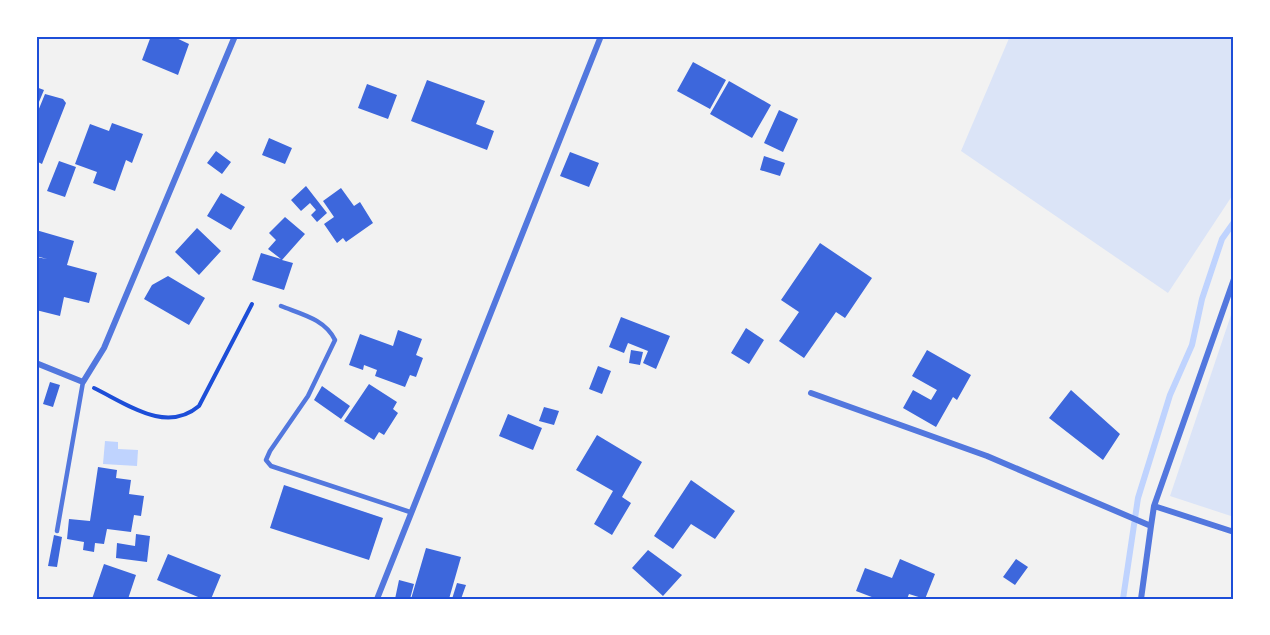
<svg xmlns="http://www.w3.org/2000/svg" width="1270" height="635" viewBox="0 0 1270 635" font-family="'Alegreya Sans',sans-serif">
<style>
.green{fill:#dbe4f7}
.water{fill:#bfd3fe}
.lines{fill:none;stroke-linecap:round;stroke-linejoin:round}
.stream{stroke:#bfd3fe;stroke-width:6}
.building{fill:#3d67dc}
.path{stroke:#1d4ed8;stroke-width:4}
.service{stroke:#5277de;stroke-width:4.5}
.minor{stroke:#5277de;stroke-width:6}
.neatline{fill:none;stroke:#1d4ed8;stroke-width:2}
</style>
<rect width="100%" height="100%" fill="#f2f2f2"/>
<path class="green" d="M1010,36h224v157l-66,100 -207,-142z
M1234,306v211l-64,-21z"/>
<path class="water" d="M105,441l13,1v7l20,1 -1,16 -34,-2z"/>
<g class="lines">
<path class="stream" d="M1123,599l15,-101 32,-103 22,-50 10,-46 20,-60 12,-17"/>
</g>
<path class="building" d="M151,36h21l17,8 -11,31 -36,-15z
M693,62l33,18 -16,29 -33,-18z
M427,80l58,21 -9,23 18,7 -7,19 -76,-29z
M729,81l42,24 -19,33 -42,-24z
M367,84l30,11 -9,24 -30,-11z
M36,87l8,3 -8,19z
M45,94l18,5 3,4 -24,61 -6,-3v-45z
M779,110l19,9 -15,33 -19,-9z
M112,123l31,11 -11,29 -6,-3 -11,31 -22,-8 4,-11 -22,-8 15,-40 19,7z
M269,138l23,10 -7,16 -23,-9z
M216,151l15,11 -9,12 -15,-11z
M570,152l29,11 -10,24 -29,-11z
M764,156l21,7 -5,13 -20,-6z
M59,161l17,6 -11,30 -18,-6z
M306,186l21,27 -10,9 -6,-7 5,-5 -6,-7 -9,8 -10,-11z
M341,188l13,18 6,-4 13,21 -27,19 -3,-4 -6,5 -13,-19 10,-7 -11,-16z
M221,193l24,14 -14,23 -24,-14z
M285,217l20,17 -23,26 11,3 -9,27 -32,-10 9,-27 20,6 -13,-10 8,-9 -7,-7z
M197,228l24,23 -22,24 -24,-23z
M36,230l38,11 -7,24 30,8 -8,30 -25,-6 -4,19 -24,-6v-53l11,2 -11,-3z
M820,243l52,35 -27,40 -9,-6 -32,46 -25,-17 20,-29 -18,-12z
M168,276l37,22 -16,27 -45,-26 8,-14z
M621,317l49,19 -14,33 -13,-6 5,-12 -20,-8 -4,10 -15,-6z
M746,328l18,12 -15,24 -18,-11z
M398,330l24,9 -6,16 7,3 -7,19 -6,-2 -5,12 -30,-11 2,-6 -13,-5 -1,5 -14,-5 11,-31 33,12z
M631,350l12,2 -3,13 -11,-2z
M927,350l44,25 -14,25 -4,-3 -17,30 -33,-19 10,-18 18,10 6,-10 -25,-14z
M598,366l13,5 -9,23 -13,-5z
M50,382l10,3 -7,22 -10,-3z
M369,384l28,18 -4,7 5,4 -14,22 -5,-3 -5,8 -30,-19z
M322,386l28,20 -9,13 -27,-19z
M1071,390l49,44 -17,26 -54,-42z
M544,407l15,4 -5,14 -15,-4z
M508,414l34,14 -9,22 -34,-14z
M597,435l45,27 -20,35 9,6 -19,32 -18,-11 19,-33 -37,-21z
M98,467l19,3 -1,8 15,2 -2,14 15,2 -3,20 -7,-1 -3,17 -24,-3 -3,15 -9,-1 -1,9 -11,-2 1,-8 -17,-3 2,-20 21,2z
M691,480l44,31 -20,28 -24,-15 -18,25 -19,-13z
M284,485l99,33 -14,42 -99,-32z
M136,534l14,2 -3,26 -31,-4 1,-15 18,3z
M54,535l8,2 -5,30 -9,-1z
M426,548l35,9 -12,42h-38z
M648,550l34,25 -19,21 -31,-28z
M168,554l53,21 -10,24h-8l-46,-19z
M900,559l35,15 -10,25 -16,-5 -2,5h-30l-21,-8 9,-23 27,10z
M1016,559l12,8 -13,18 -12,-8z
M104,564l32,11 -8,24h-36z
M399,580l15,4 -4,15h-15z
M457,583l9,2 -5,14h-9z"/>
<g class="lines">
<path class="path" d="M94,388c33,16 72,46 105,18l53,-102"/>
<path class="service" d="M281,306c20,8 44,13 54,34l-27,56 -38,55 -4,9 5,6 139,46
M57,531l26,-149"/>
<path class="minor" d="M36,363l47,19 21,-34 131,-312
M811,393l176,63 164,70 -10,73
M1154,506l80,-227
M1151,526l3,-20 80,26
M377,599l224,-563"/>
</g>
<rect width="1270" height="635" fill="none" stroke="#ffffff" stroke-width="75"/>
<rect x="38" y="38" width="1194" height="560" class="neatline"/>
</svg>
